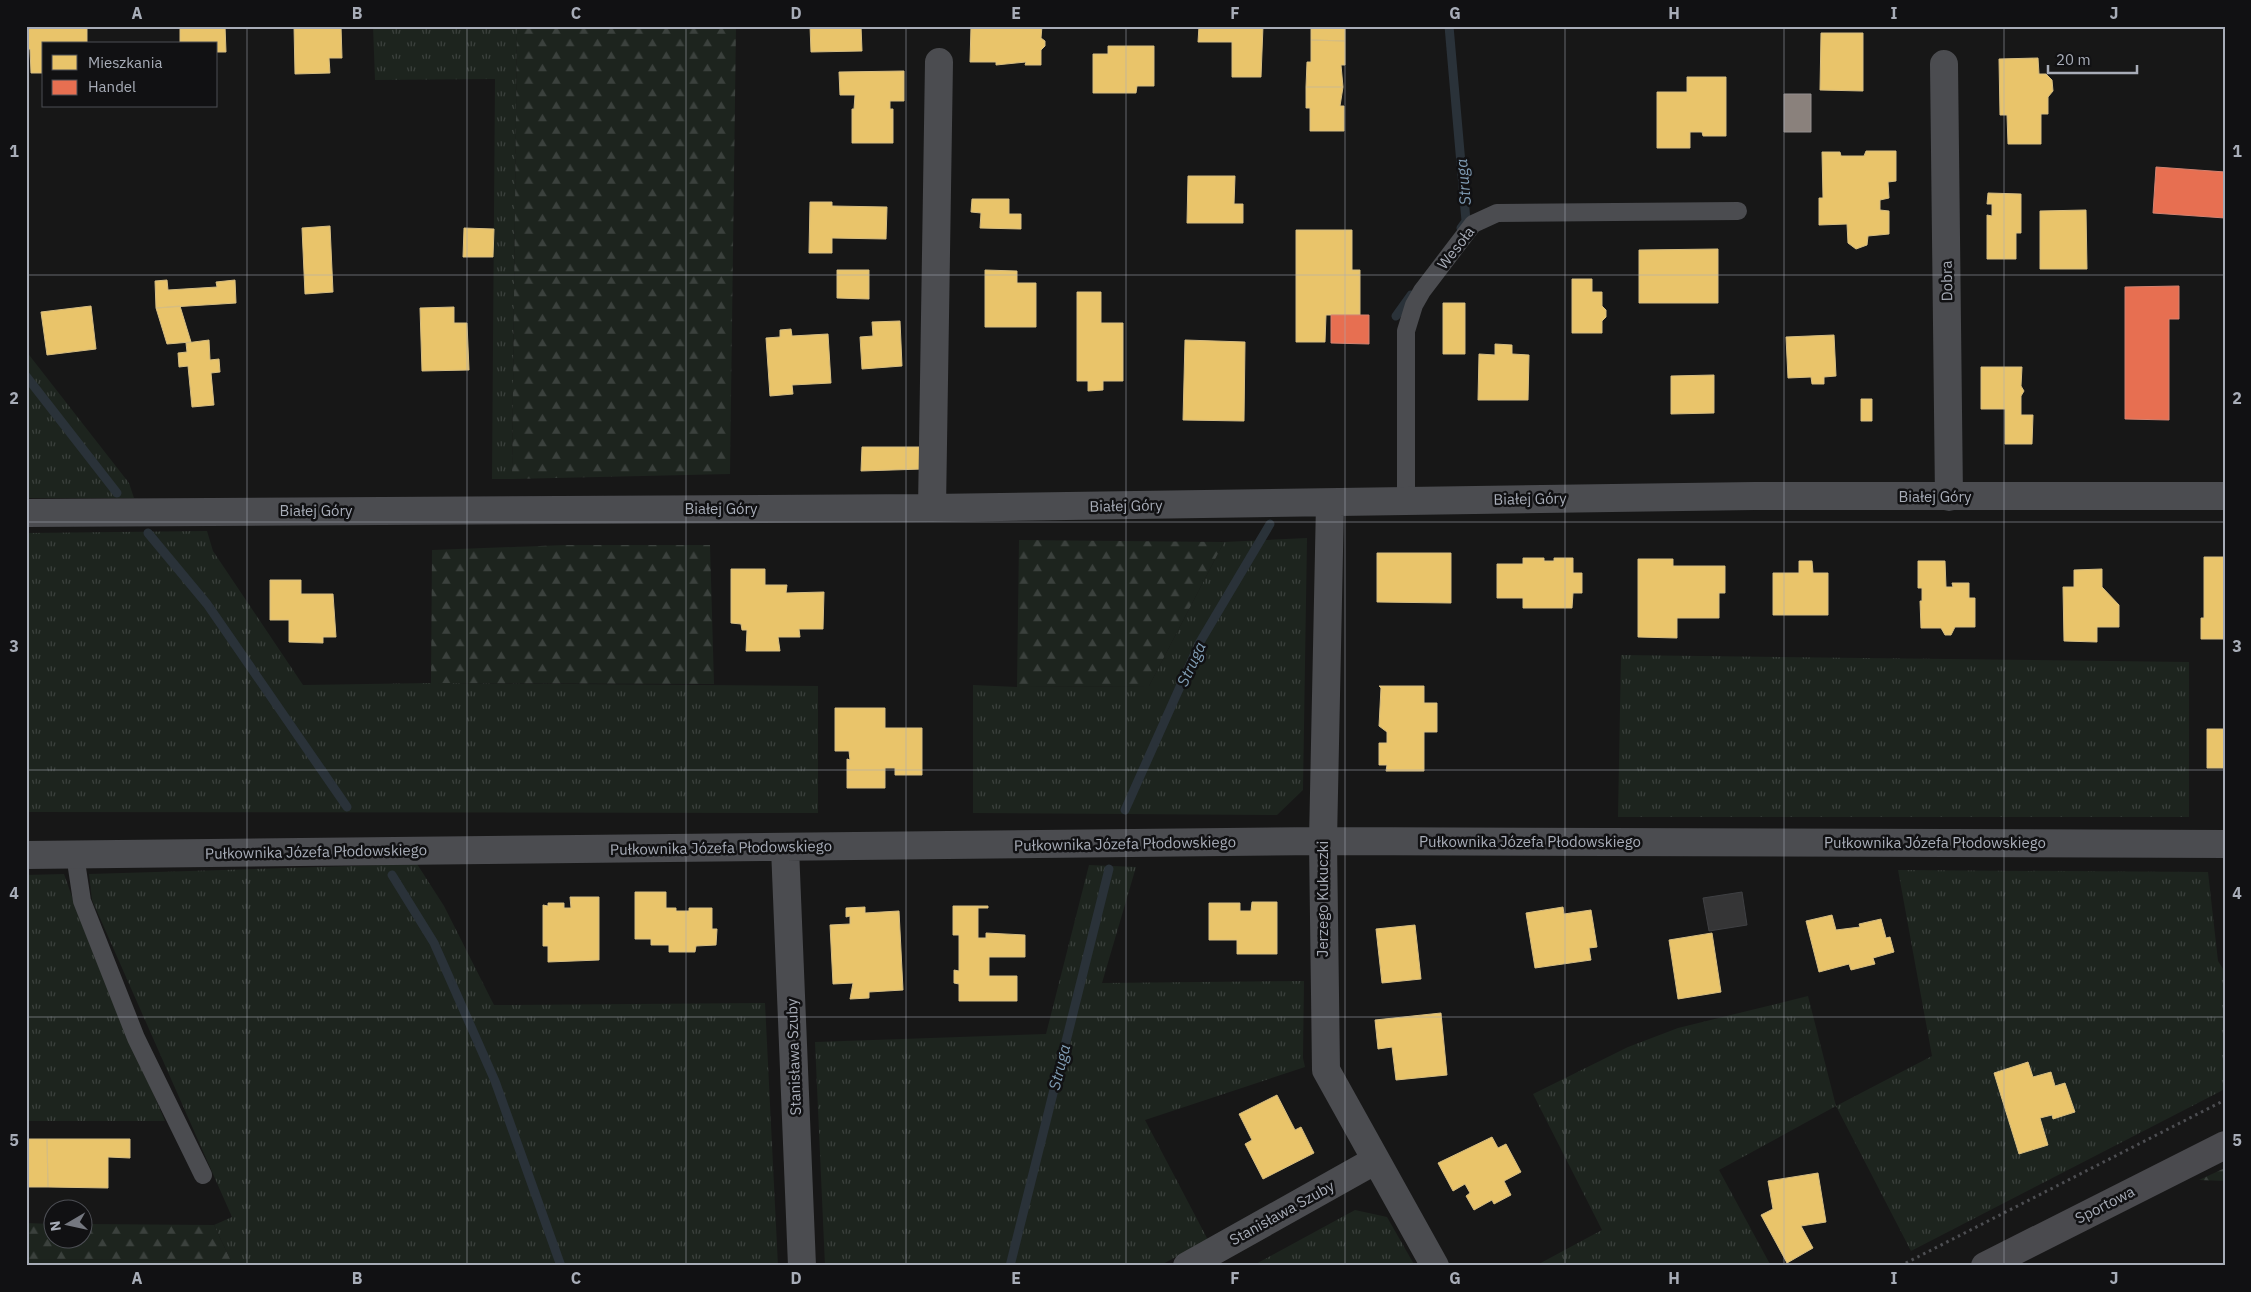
<svg xmlns="http://www.w3.org/2000/svg" width="2251" height="1292" viewBox="0 0 2251 1292" font-family="'IBM Plex Sans',sans-serif">
<style>
.grass{fill:url(#grass-tufts)}
.forest{fill:url(#forest-firs)}
.homes{fill:#e9c46a;stroke:#d6bd81}
.shops{fill:#e76f51;stroke:#d48270}
.industry{fill:#8a817c;stroke:#938e8e}
.lines{fill:none;stroke-linecap:round;stroke-linejoin:round}
.stream{stroke:#2a3239;stroke-width:9}
.building{fill:#353536;stroke:#3f4043}
.path{stroke:#4d4e52;stroke-width:3;stroke-dasharray:2.5 4;stroke-linecap:butt}
.lane{stroke:#4b4c50;stroke-width:18}
.street{stroke:#4b4c50;stroke-width:28}
.secondary{stroke:#4a4a4e;stroke-width:28}
.grid{fill:none;stroke:#a8adb8;stroke-width:1;stroke-opacity:0.55}
.labels{text-anchor:middle;stroke-width:5;stroke-linejoin:round;paint-order:stroke}
.street-label{font-size:15px;fill:#a8adb8;stroke:#111113}
.water-label{font-size:16px;font-style:italic;fill:#7f9bb3;stroke:#111113}
.neatline{fill:none;stroke:#a8adb8;stroke-width:2}
.grid-label{font-size:16px;text-anchor:middle;font-weight:bold;fill:#a8adb8}
</style>
<defs>
<pattern id="grass-tufts" width="24" height="20" patternUnits="userSpaceOnUse" patternTransform="scale(1.25)"><rect width="24" height="20" fill="#1d241e"/><path d="M3 7l-1-3M5 7V3M7 7l1-3M15 17l-1-3M17 17v-4M19 17l1-3" fill="none" stroke="#3b413d"/></pattern>
<pattern id="forest-firs" width="22" height="20" patternUnits="userSpaceOnUse" patternTransform="scale(1.25)"><rect width="22" height="20" fill="#1d241e"/><path d="M5 1l3.5 6h-7zM16 11l3.5 6h-7z" fill="#3b413d"/></pattern>
</defs>
<rect width="100%" height="100%" fill="#171717"/>
<path class="grass" d="M373,26h144l-5,453h-20l3,-400 -120,1z
M26,351l103,132 5,15h-108z
M207,531l6,20 90,134 128,-2 387,3v127l-792,-1v-279z
M1307,538l-4,252 -26,25 -304,-2v-128l44,2 132,-1 75,-144z
M1621,655l568,7v155h-571z
M417,864l27,42 50,99 271,-2 13,263h-752v-7l205,2 -17,-36 18,-8 -140,-317 -3,-26z
M1089,865l47,2 -34,116 202,-2 -1,77 2,9 -160,53 63,120 -49,26h-334l-10,-224 231,-8z
M1898,870l310,2 10,89 7,11v117l-314,162 -75,-145 -117,64 52,96h-236l67,-36 -69,-136 95,-47 50,-19 130,-32 28,110 96,-50z
M64,874l18,51 83,196h-139v-246z
M1355,1210l32,7 28,49h-163z"/>
<path class="forest" d="M517,26h219l-6,448 -218,5z
M1019,540l205,2 -75,144 -132,1z
M565,545h145l4,139 -283,-1 1,-133z
M2225,1168v13l-26,-1z
M26,1223l26,1v16h30l1,-16 131,1 17,36 -205,-2z"/>
<path class="homes" d="M26,26h61v18h-43v29h-13l-1,-24h-4z
M180,26h45l1,26h-10v-8h-36z
M294,26h47l1,32h-13l1,15 -35,1z
M810,26h51l1,25 -51,1z
M971,26h71l-1,12 4,3v5l-4,4v15h-16l1,-3 -30,3v-3h-26z
M1199,26h64l-2,51h-29v-35h-34z
M1311,26h34v15l-34,-1z
M1821,33h42v58l-43,-1z
M1311,40l34,1v24h-4l2,22h-37l1,-25h4z
M1108,46h46v40h-17l-1,7h-43v-39h15z
M2038,58l1,16h7l6,6 1,11 -5,6v17h-7v30h-33l-1,-29h-7l-1,-56z
M904,71v30h-14v8h3v34h-41v-34h2l1,-14h-15l-1,-23z
M1687,77h39v59h-23l-1,-4h-12v16h-33v-56h30z
M1306,87h37l-3,19h4v25h-34v-23h-4z
M1866,151h30v30l-8,1 1,16 -9,2v10l9,1v23l-21,2 -1,9 -11,4 -8,-6 -1,-19 -28,1v-27h4l-1,-46h18l1,4h23z
M1188,176h47l-1,28h9v19h-56z
M1988,193l33,1v39h-5v26h-29v-44l5,1v-12h-5z
M972,199h37v15h12v15l-41,-1 1,-15 -10,-1z
M810,202h22v4l55,1 -1,32 -54,-1v15h-23z
M2086,210l1,59h-47v-58z
M330,226l3,66 -28,2 -3,-66z
M464,228l30,1 -1,28h-30z
M1296,230h56v40h8v45h-34l-1,27h-29z
M1718,249v54h-79v-53z
M837,270h32v29l-32,-1z
M985,270l32,1v12h19v44h-51z
M1572,279h20v13h10v14l4,4v7l-4,4v12h-30z
M167,280l1,10 49,-3 -1,-5 19,-2 1,23 -80,5 -1,-27z
M1077,292h24v31h22v58h-20v9l-15,1v-10h-11z
M1443,303h22v51h-22z
M91,306l5,43 -49,6 -6,-43z
M180,306l11,36 -24,2 -11,-36z
M454,307v16h13l2,47 -47,1 -2,-63z
M900,321l2,45 -40,3 -2,-32 13,-1 -1,-14z
M791,329l1,7 36,-2 3,49 -39,2 1,9 -23,2 -4,-58 14,-1v-7z
M1834,335l2,41 -12,1v7h-12l-1,-7 -23,1 -2,-41z
M209,340l1,20 9,-1 1,13 -9,1 3,32 -22,2 -4,-41 -9,1 -1,-14 9,-1 -1,-9z
M1185,340l60,2 -1,79 -61,-1z
M1495,344l17,1v9l17,1 -1,45h-50l1,-46 16,1z
M1981,367h41l-1,19 3,5 -3,5v19h12l-1,29h-27v-35h-24z
M1714,375v38l-43,1v-38z
M1861,399h11v22h-11z
M862,447h61v22l-62,2z
M1377,553h74v50l-74,-1z
M2204,557h21v82h-24v-21h3z
M1523,558h21v3h10v-3h19v15h9v20h-9l-1,15h-49v-10h-26v-34h26z
M1638,559h35v7h52v27h-6v25h-42v20l-39,-1z
M1799,561h13l1,12h15v42h-55v-42h26z
M1918,561h27l1,26h7l-1,-4h17v15h6v29h-20l-4,8h-6l-4,-7h-20l-1,-27h2v-13h-4z
M731,569h34v16h22l-1,8 38,-1 -1,37h-24l1,8h-22l2,14h-34l1,-21h-5l-1,-6 -10,-1z
M2102,569v18l17,18v22h-22v15l-33,-1 -1,-54h11v-17z
M270,580h31v14h32l3,43h-13v6l-34,-1v-22h-19z
M1379,686h45v17h13v29h-13v39h-38l1,-6h-8v-22h8v-11l-8,-6 2,-38z
M835,708h50v20h37v47h-27v-7h-10v20h-38v-29l3,1 -1,-9h-14z
M2207,729h18v39h-18z
M635,892h31v16h10v3h13v-3h23v21h5l-1,16 -20,1 -1,6h-26v-7h-18v-6h-16z
M570,897h29v63l-51,2v-16h-5v-41l5,1v-3h16v5h7z
M1252,902h25v52h-40v-14h-28v-37h31v8h11z
M953,906h35v2h-10v30h8v-5l39,2v22h-36v19h28v25h-58v-17l-5,-1v-13l5,1v-36h-6z
M865,907v6l34,-2 4,79 -34,2v6l-19,1 3,-16 -20,1 -3,-59 20,-1v-8l-4,1v-9z
M1563,907l1,7 27,-4 6,37 -8,1 2,12 -56,8 -9,-55z
M1832,915l4,15 24,-3 -1,-3 22,-5 5,19 4,-1 4,15 -21,6 2,6 -24,6 -2,-6 -30,8 -13,-51z
M1415,925l6,54 -39,4 -6,-54z
M1712,933l9,59 -43,7 -9,-59z
M1441,1013l6,62 -51,5 -4,-33 -14,2 -3,-29z
M2028,1062l5,15 18,-5 4,14 10,-3 10,29 -22,7 -1,-4 -12,3 8,27 -29,9 -25,-81z
M1277,1095l18,35 6,-3 13,26 -51,26 -18,-35 7,-4 -13,-26z
M1492,1137l6,11 8,-4 15,28 -17,9 7,14 -17,9 -2,-4 -18,10 -8,-14 4,-3 -5,-9 -12,7 -15,-28z
M26,1139h21l1,48h-22z
M47,1139h83v19l-22,-1v31l-60,-1z
M1818,1173l8,49 -25,4 12,22 -26,15 -26,-48 12,-6 -5,-28z"/>
<path class="shops" d="M2156,167l69,5v46l-72,-5z
M2179,286v33h-10v101l-44,-1v-132z
M1331,315h38v29l-38,-1z"/>
<path class="industry" d="M1784,94h27v38h-27z"/>
<g class="lines">
<path class="stream" d="M1449,26l17,195 -5,7
M1396,316l15,-21
M26,376l91,117
M148,533l59,71 140,203
M1125,810l75,-168 70,-118
M392,875l42,68 61,138 66,185
M1010,1266l99,-397"/>
</g>
<path class="building" d="M1742,892l5,33 -38,6 -6,-33z"/>
<g class="lines">
<path class="path" d="M1900,1266l325,-166"/>
<path class="lane" d="M1406,500v-169l8,-26 8,-14 51,-67 24,-11 241,-2
M75,855l7,46 54,137 67,137"/>
<path class="street" d="M1944,64l5,433
M1330,503l-7,338 3,229 109,196
M932,508l7,-446
M26,513l906,-5 822,-12h471
M785,848l17,418
M26,855l1297,-14 902,3
M1187,1266l189,-106"/>
<path class="secondary" d="M1985,1266l240,-121"/>
</g>
<path class="grid" d="M247,26v1240M467,26v1240M686,26v1240M906,26v1240M1126,26v1240M1345,26v1240M1565,26v1240M1784,26v1240M2004,26v1240M26,275h2199M26,522h2199M26,770h2199M26,1017h2199"/>
<g class="labels">
<g class="street-label">
<text transform="translate(1456 248) rotate(-52)" y="5">Wesoła</text>
<text transform="translate(1947 281) rotate(-91)" y="5">Dobra</text>
<text x="1935" y="502">Białej Góry</text>
<text transform="translate(1530 499) rotate(-1)" y="5">Białej Góry</text>
<text transform="translate(1126 506) rotate(-1)" y="5">Białej Góry</text>
<text x="721" y="514">Białej Góry</text>
<text x="316" y="516">Białej Góry</text>
<text x="1530" y="847">Pułkownika Józefa Płodowskiego</text>
<text x="1935" y="848">Pułkownika Józefa Płodowskiego</text>
<text transform="translate(1125 844) rotate(-1)" y="5">Pułkownika Józefa Płodowskiego</text>
<text transform="translate(721 848) rotate(-1)" y="5">Pułkownika Józefa Płodowskiego</text>
<text transform="translate(316 852) rotate(-1)" y="5">Pułkownika Józefa Płodowskiego</text>
<text transform="translate(1323 899) rotate(-90)" y="5">Jerzego Kukuczki</text>
<text transform="translate(794 1057) rotate(-92)" y="5">Stanisława Szuby</text>
<text transform="translate(2105 1205) rotate(-27)" y="5">Sportowa</text>
<text transform="translate(1282 1213) rotate(-29)" y="5">Stanisława Szuby</text>
</g>
<g class="water-label">
<text transform="translate(1463 182) rotate(-95)" y="6">Struga</text>
<text transform="translate(1191 664) rotate(-65)" y="6">Struga</text>
<text transform="translate(1059 1067) rotate(-76)" y="6">Struga</text>
</g>
</g>
<rect width="2251" height="1292" fill="none" stroke="#111113" stroke-width="55"/>
<rect x="42" y="42" width="175" height="65" fill="#111113" stroke="#4d4f55"/>
<rect x="52" y="55" width="25" height="15" fill="#e9c46a" stroke="#4d4f55"/>
<text x="88" y="68" font-size="15" fill="#a8adb8">Mieszkania</text>
<rect x="52" y="80" width="25" height="15" fill="#e76f51" stroke="#4d4f55"/>
<text x="88" y="92" font-size="15" fill="#a8adb8">Handel</text>
<g transform="translate(68 1224) rotate(261)"><circle r="24" fill="#111113" stroke="#4d4f55"/>
<path d="M0-4L9 19L0 12L-9 19Z" fill="#757880"/>
<text y="-8" font-size="14" font-weight="bold" text-anchor="middle" fill="#a8adb8">N</text>
</g>
<path d="M2048 65v8h89v-8" fill="none" stroke="#a8adb8" stroke-width="2.5"/>
<text x="2056" y="65" font-size="15" fill="#a8adb8" stroke="#111113" stroke-width="4" paint-order="stroke">20 m</text>
<rect x="28" y="28" width="2196" height="1236" class="neatline"/>
<g class="grid-label">
<text x="137" y="19">A</text>
<text x="357" y="19">B</text>
<text x="576" y="19">C</text>
<text x="796" y="19">D</text>
<text x="1016" y="19">E</text>
<text x="1235" y="19">F</text>
<text x="1455" y="19">G</text>
<text x="1674" y="19">H</text>
<text x="1894" y="19">I</text>
<text x="2114" y="19">J</text>
<text x="14" y="157">1</text>
<text x="2237" y="157">1</text>
<text x="14" y="404">2</text>
<text x="2237" y="404">2</text>
<text x="14" y="652">3</text>
<text x="2237" y="652">3</text>
<text x="14" y="899">4</text>
<text x="2237" y="899">4</text>
<text x="14" y="1146">5</text>
<text x="2237" y="1146">5</text>
<text x="137" y="1284">A</text>
<text x="357" y="1284">B</text>
<text x="576" y="1284">C</text>
<text x="796" y="1284">D</text>
<text x="1016" y="1284">E</text>
<text x="1235" y="1284">F</text>
<text x="1455" y="1284">G</text>
<text x="1674" y="1284">H</text>
<text x="1894" y="1284">I</text>
<text x="2114" y="1284">J</text>
</g>
</svg>
